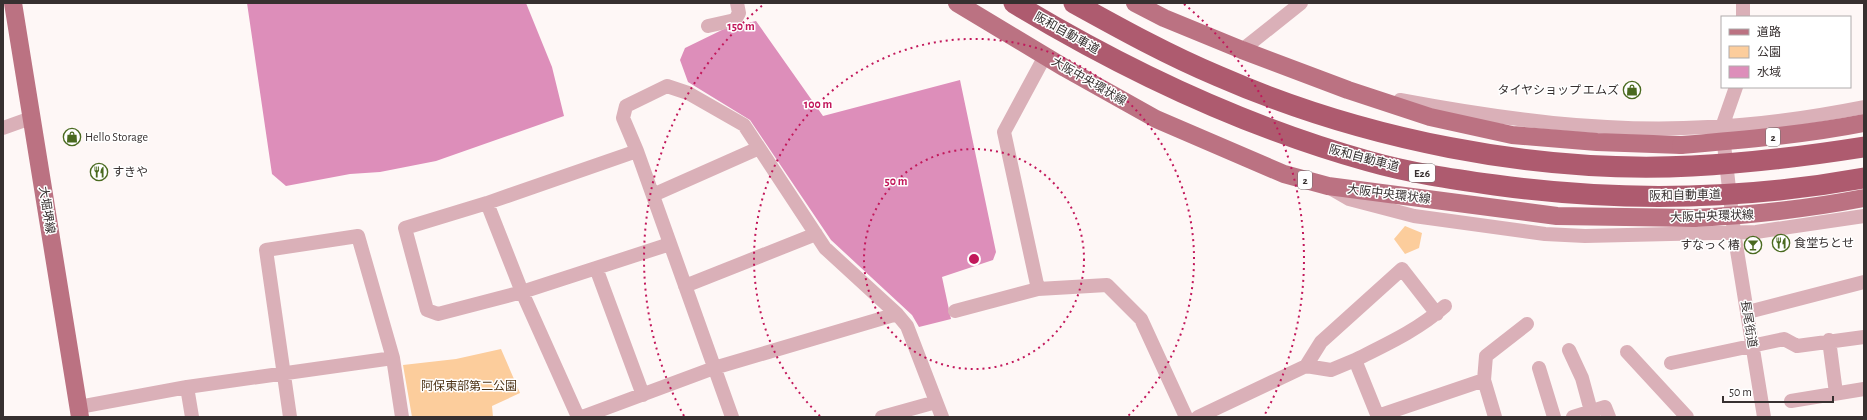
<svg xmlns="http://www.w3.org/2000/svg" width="1867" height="420" viewBox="0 0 1867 420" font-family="'Alegreya Sans','Noto Sans JP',sans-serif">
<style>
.green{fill:#fccd9c}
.water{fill:#dd8eba}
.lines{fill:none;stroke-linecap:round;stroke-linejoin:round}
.minor{stroke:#dab0b8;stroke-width:14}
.major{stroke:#bb7282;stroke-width:18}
.major-bridge{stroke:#bb7282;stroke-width:18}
.highway-bridge{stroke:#ae5b6f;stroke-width:21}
.ring{fill:none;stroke:#c2185b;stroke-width:2;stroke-dasharray:2 4}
.labels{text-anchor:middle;stroke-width:3;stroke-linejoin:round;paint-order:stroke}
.shield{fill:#fff;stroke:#736e6e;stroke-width:1}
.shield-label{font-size:11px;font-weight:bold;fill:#373030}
.street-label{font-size:12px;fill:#373030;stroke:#fff}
.poi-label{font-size:12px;fill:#373030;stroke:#fff;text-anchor:start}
.park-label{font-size:12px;fill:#4d3316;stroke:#fff}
.centre{fill:#c2185b;stroke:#fff;stroke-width:2}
.ring-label{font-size:12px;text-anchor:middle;font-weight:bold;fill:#c2185b;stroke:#fff;stroke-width:3;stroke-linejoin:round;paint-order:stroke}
</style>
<rect width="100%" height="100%" fill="#fef7f6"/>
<path class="green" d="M1405,226l17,7 -3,15 -14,6 -11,-15z
M501,349l19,44 -28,13 1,11h-81l-9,-52 53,-6z"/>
<path class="water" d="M247,3h279l26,64 12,49 -128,45 -56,11 -30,2 -64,12 -14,-12z
M756,21l67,95 137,-36 36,172 -3,8 -51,17 9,42 -32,8 -7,-12 -81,-75 -81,-120 -62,-38 -8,-22 5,-12 41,-20z"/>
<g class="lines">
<path class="minor" d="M1743,3v14
M708,26l27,-6 4,-7 -2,-10
M1242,50l59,-47
M1736,87l-14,40 12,105 30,185
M1400,100c101,19 204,33 308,27 52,-2 105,-10 156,-20
M3,128l28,-10
M637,151l-150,52 -82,25 22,82 11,4 84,-22 148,-48
M1330,188l19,11 65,17 131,18 40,2 171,-4 108,-16
M653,195l106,-47
M487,203l35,89 56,125
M596,268l47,127
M685,286l131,-52
M1038,289l-34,-157 41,-76
M955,311l83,-22 69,-4 34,34 45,98
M1748,312l116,-30
M1829,340l7,53
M1569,350l13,28 9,33
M1627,352l60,65
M1355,360c32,-16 63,-30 90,-54
M1671,363l113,-24 13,7 67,-9
M1306,366l15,-24 81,-73 35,45
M1539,368l15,49
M1484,380l2,-24 41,-32
M187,387l5,30
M1791,401l73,-12
M79,407l108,-20 206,-29 9,59
M1378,416l106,-36 11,37
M290,417l-24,-167 92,-14 35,122
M582,417l132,-49 183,-54
M732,417l-95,-266 -14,-33 3,-12 41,-20 21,7 56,32 81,123 72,66 10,12 35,91
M882,417l54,-15
M1198,417l108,-51 25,4 24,-10 23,57
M1573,417l32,-10 4,10"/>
<path class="major" d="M13,3l67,414
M957,3l108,65 91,51 128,55 44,12 229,30 137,2
M1135,3l29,15 78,32 106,40 82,27 82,18 85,7 84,3"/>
<path class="major-bridge" d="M1681,145c61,-5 122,-10 183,-22
M1694,218c57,-3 113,-9 170,-20"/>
<path class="highway-bridge" d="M1014,3c111,67 229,123 354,158 42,12 84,18 127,24 123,17 247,15 369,-7
M1074,3c47,26 94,52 144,73 144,63 317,98 474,90 58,-3 115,-10 172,-19"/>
</g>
<g class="ring">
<circle cx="974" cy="259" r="110"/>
<path d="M820 416A220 220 0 1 1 1128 416"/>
<path d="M684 416A330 330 0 0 1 764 4M1184 4A330 330 0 0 1 1264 416"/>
</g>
<defs>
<symbol id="shop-ring" viewBox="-11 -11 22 22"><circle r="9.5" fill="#fff" stroke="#4a6a20" stroke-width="1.5"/><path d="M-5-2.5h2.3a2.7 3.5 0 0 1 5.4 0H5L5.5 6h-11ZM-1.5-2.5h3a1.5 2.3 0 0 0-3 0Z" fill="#4a6a20"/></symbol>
<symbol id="restaurant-ring" viewBox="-11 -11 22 22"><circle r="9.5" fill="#fff" stroke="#4a6a20" stroke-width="1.5"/><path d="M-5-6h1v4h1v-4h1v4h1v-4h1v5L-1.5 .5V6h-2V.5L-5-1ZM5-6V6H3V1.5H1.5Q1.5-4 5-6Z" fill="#4a6a20"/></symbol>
<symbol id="bar-ring" viewBox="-11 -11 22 22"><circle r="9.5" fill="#fff" stroke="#4a6a20" stroke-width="1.5"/><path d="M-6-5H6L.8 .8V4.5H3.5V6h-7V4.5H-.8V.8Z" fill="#4a6a20"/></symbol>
</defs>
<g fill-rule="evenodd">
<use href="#shop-ring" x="1622" y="80" width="20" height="20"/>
<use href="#shop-ring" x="62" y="127" width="20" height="20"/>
<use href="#restaurant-ring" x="89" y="162" width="20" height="20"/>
<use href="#restaurant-ring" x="1771" y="233" width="20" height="20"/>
<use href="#bar-ring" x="1743" y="235" width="20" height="20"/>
</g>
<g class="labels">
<g class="shield">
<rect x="1766" y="128" width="14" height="18" rx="3"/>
<rect x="1409" y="164" width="26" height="18" rx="3"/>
<rect x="1298" y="171" width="14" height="18" rx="3"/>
</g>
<g class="shield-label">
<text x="1773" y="141">2</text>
<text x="1422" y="177">E26</text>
<text x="1305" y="184">2</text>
</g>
<g class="street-label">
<text transform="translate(1067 33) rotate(29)" y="4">阪和自動車道</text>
<text transform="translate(1089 81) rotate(30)" y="4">大阪中央環状線</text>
<text transform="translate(1364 158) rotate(15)" y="4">阪和自動車道</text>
<text transform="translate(1389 194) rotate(7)" y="4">大阪中央環状線</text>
<text transform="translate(1685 195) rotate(-1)" y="4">阪和自動車道</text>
<text transform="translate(47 210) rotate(81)" y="4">大堀堺線</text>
<text transform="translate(1712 216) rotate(-2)" y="4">大阪中央環状線</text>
<text transform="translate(1749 324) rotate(81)" y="4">長尾街道</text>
</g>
<g class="poi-label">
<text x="1619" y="94" text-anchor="end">タイヤショップ エムズ</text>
<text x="85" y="141">Hello Storage</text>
<text x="112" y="176">すきや</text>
<text x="1794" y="247">食堂ちとせ</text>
<text x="1740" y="249" text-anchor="end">すなっく椿</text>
</g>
<g class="park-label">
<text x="469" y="390">阿保東部第二公園</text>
</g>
</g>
<circle cx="974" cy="259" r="6" class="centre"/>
<g class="ring-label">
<text x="741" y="30">150 m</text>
<text x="818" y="108">100 m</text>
<text x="896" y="185">50 m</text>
</g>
<rect width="1867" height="420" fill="none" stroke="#373030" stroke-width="8"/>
<rect x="1721" y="16" width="130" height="72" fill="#ffffff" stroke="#afacac"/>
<rect x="1729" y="29" width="20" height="6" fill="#bb7282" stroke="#afacac"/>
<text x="1757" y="36" font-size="12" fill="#373030">道路</text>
<rect x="1729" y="46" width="20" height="12" fill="#fccd9c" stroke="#afacac"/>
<text x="1757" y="56" font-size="12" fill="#373030">公園</text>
<rect x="1729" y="66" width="20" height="12" fill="#dd8eba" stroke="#afacac"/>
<text x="1757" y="76" font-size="12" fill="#373030">水域</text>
<path d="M1723 396v6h110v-6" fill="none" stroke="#373030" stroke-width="2"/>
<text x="1729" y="396" font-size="12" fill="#373030" stroke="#ffffff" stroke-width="3" paint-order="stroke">50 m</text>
</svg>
